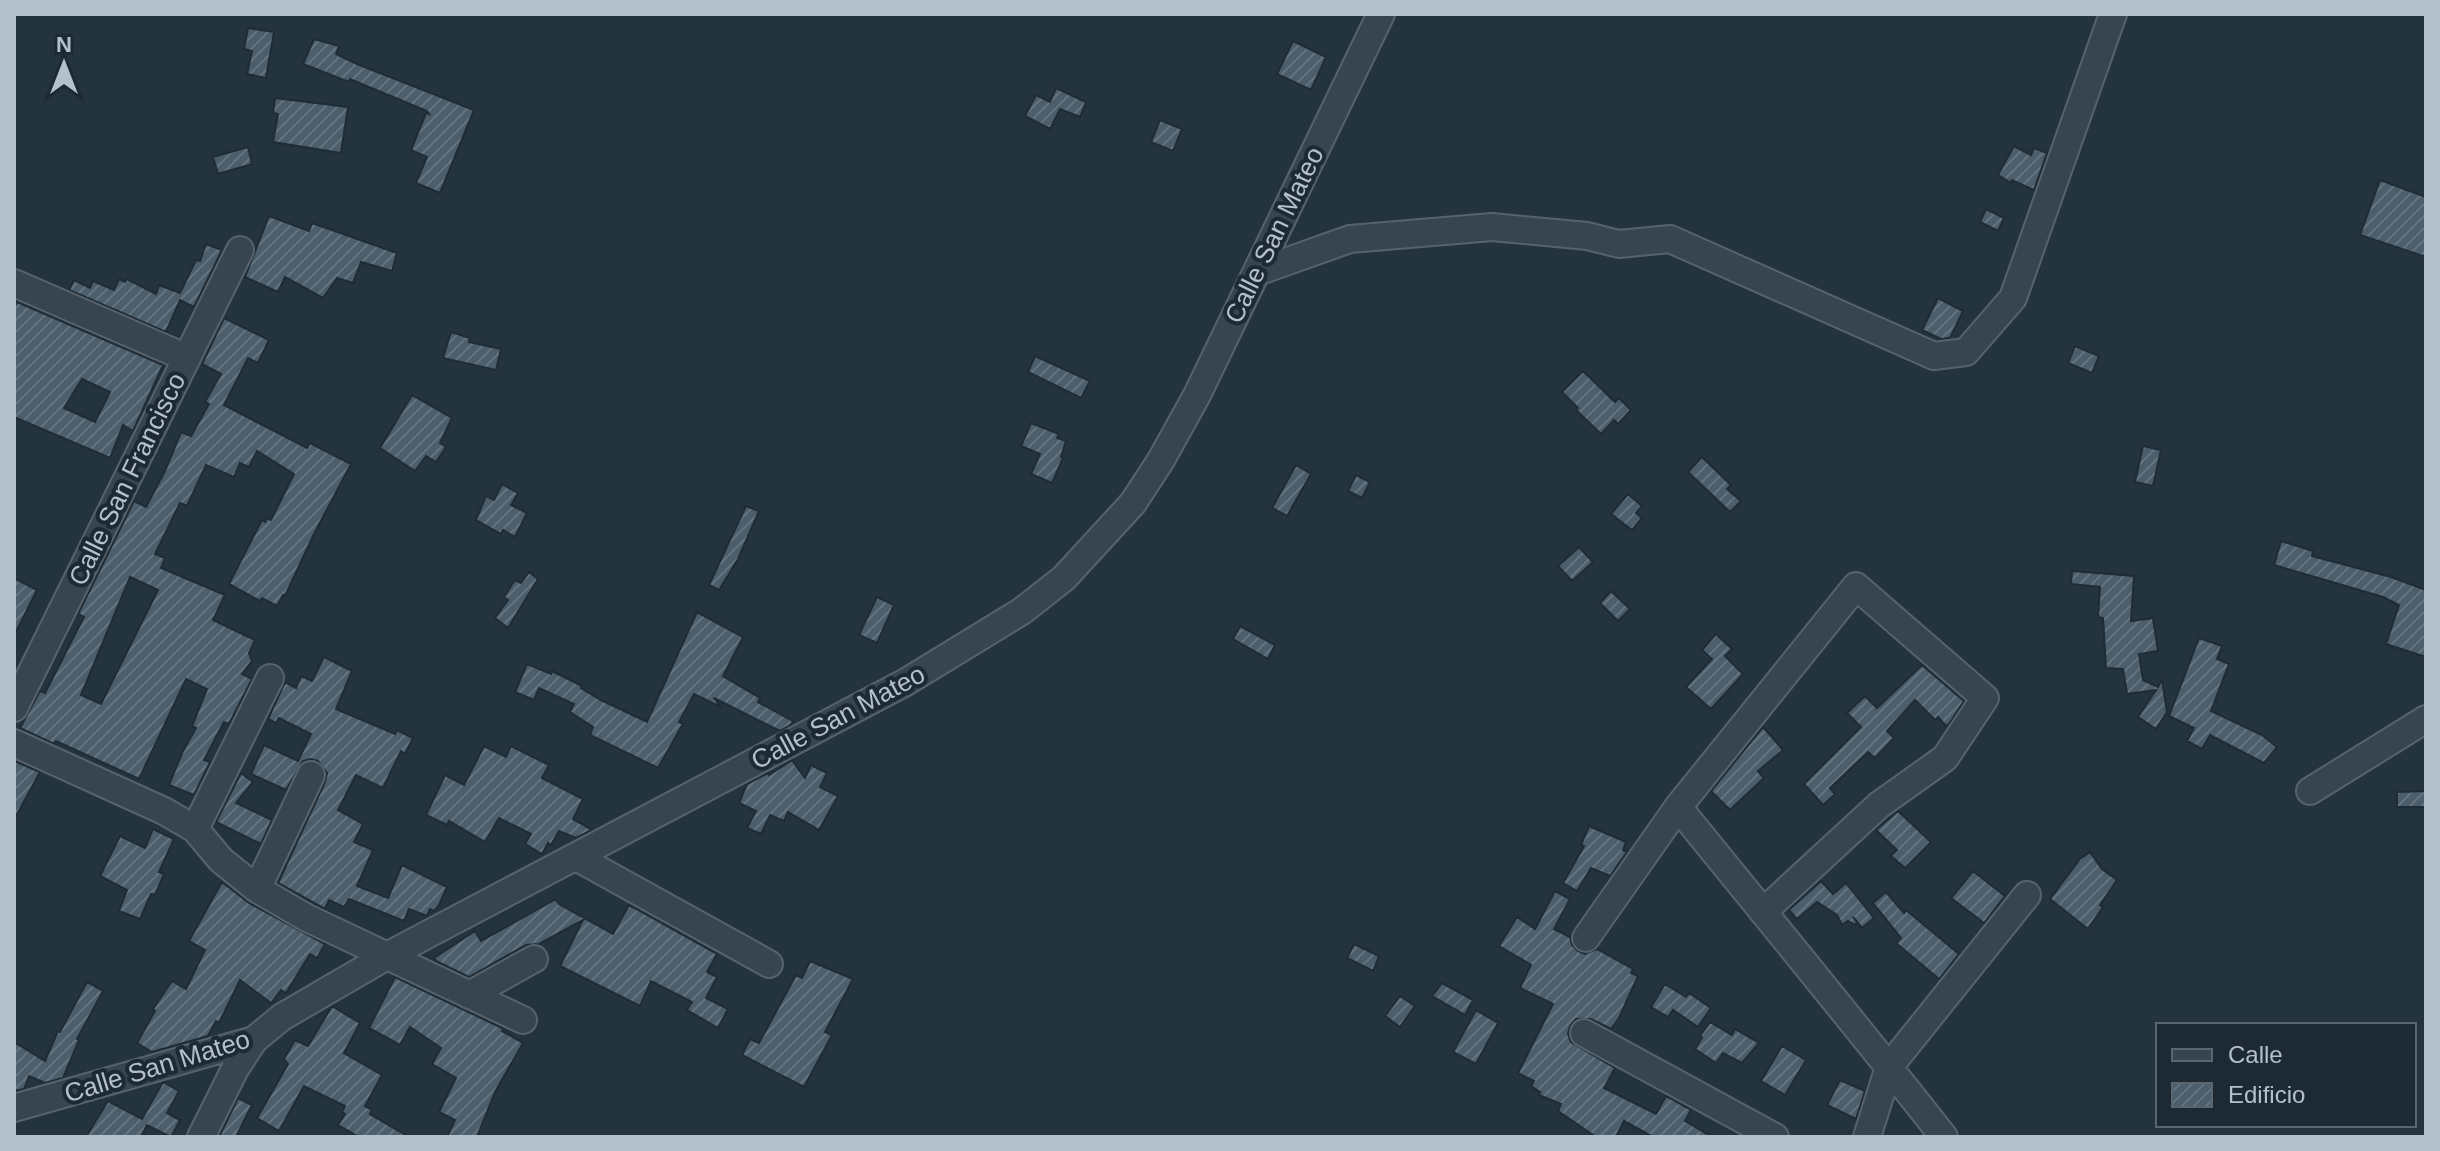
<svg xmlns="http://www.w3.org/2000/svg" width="2440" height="1151" viewBox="0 0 2440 1151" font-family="Helvetica,sans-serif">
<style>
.building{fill:url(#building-hatch);stroke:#1f2c36;stroke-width:2;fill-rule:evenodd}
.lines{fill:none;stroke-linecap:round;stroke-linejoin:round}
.minor-casing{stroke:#56636d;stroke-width:30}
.minor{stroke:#38454f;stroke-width:26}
.labels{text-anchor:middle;stroke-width:8;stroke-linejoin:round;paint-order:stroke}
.street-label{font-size:26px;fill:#b4c0ca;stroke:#1d2a34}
</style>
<defs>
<pattern id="building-hatch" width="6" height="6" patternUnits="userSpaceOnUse" patternTransform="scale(2)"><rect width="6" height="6" fill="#4c5e6b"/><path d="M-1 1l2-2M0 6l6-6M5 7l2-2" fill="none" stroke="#63737f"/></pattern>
</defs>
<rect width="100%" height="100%" fill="#23343f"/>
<path class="building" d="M248,28l26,4 -8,46 -19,-4 5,-23 -8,-2z
M314,39l25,7 -3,8 21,10 117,46 -34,83 -24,-10 11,-26 -16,-7 15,-37 3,1 -2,-3 -77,-32 -1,3 -46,-18z
M1293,41l33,16 -15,33 -34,-16z
M1056,88l30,14 -6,15 -20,-8 -10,20 -25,-13 11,-21 14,7z
M275,98l73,9 -7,46 -68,-11 5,-28 -5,-1z
M1160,120l22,9 -9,22 -22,-9z
M2014,146l17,9 3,-7 13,5 -13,37 -22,-10 -1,3 -13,-8z
M248,147l4,17 -34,10 -5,-17z
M2380,180l46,17v60l-66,-22z
M1986,209l18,9 -6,13 -18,-9z
M269,216l40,15 3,-8 85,30 -5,18 -31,-9 -8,21 -16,-5 -14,20 -38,-21 -7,15 -33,-15z
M206,244l16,6 -28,57 -14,-7 -14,32 -97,-42 5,-10 16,8 3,-7 21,9 5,-11 6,3 2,-3 29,15 3,-9 21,8 16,-33 4,1z
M1938,298l25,13 -13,27 -9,1 -19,-9z
M17,302l146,63 -30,66 -10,-6 -13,33 -96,-41v-110zM82,379l28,13 -15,30 -31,-14z
M224,318l45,22 -11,23 -10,-5 -24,47 83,43 3,-5 41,21 -37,70 -29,62 -2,-1 -6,11 -15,-8 -2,3 -31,-17 33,-64 3,2 2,-4 4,2 23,-46 -37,-23 -8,16 -9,-4 -6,14 -28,-12 -19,41 -7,-3 -25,51 10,4 -4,10 64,27 -12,25 42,20 -6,13 3,8 -10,13 10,5 -23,45 -5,-2 -20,38 6,2 -16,33 -25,-10 13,-32 14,-25 -4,-2 15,-37 -21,-10 -47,100 -83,-38 -2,3 -34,-16 20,-37 5,2 39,-76 -6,-3 56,-113 12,6 19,-36 16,-39 10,4 18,-32 -4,-2 16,-28 -19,-10zM130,577l28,13 -57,114 -20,-9z
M451,332l19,6 -1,4 32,7 -5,21 -53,-12z
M2075,346l24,10 -7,17 -24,-10z
M1035,356l55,25 -9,17 -53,-26z
M1583,371l32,31 4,-4 12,12 -13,14 -4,-4 -13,14 -25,-24 2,-2 -16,-16z
M412,395l40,23 -12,25 6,4 -10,15 -10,-6 -11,15 -35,-23z
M1031,423l28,11 -2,4 9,3 -5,16 2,1 -11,25 -21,-9 9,-20 -19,-8z
M2143,446l18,4 -8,36 -18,-4z
M1702,457l29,28 -4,4 14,12 -11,11 -42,-40z
M1296,465l15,9 -24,42 -15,-8z
M1356,475l14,7 -8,16 -14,-7z
M502,484l16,9 -7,12 16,8 -12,24 -12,-7 -2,4 -25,-14 10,-24 8,4z
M1628,494l14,12 -6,7 6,5 -10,12 -21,-16z
M746,506l13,5 -21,48 -19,31 -10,-5z
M2281,541l32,10 -1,5 79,21 35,13v67l-40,-13 13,-39 -16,-8 -109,-32z
M1579,547l14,15 -21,19 -14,-15z
M2072,571l62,5 -3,45 22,-3 5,33 -19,3 4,26 15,7 4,-7 5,32 -11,17 -18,-12 18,-27 -29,4 -4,-25 -17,-1 -3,-50 -5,-1 2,-30 -29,-3z
M529,572l9,7 -30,49 -13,-10 13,-18 -4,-3 11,-17 6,3z
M14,578l23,12 -23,46z
M1611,591l19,18 -12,12 -18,-18z
M877,597l17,8 -17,38 -18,-8z
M697,612l46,25 -20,39 37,22 -2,4 35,19 -2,4 -11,6 -66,-33 7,9 -27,-13 -15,28 4,2 -25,44 -68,-33 3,-8 -23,-15 4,-8 -35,-16 -5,12 -19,-8 12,-28 24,10 1,-3 30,15 -1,2 20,12 46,22z
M1240,626l35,19 -7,14 -35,-20z
M1716,634l16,15 -7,7 18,18 -32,35 -25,-22 26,-28 -10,-9z
M2199,638l23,8 -5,13 12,5 -18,47 51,24 15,12 -13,16 -54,-28 -8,14 -15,-8 7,-13 -25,-12z
M324,657l28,14 -16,38 59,25 2,-4 16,8 -8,16 -4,-3 -18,37 -27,-13 -18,35 25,14 -9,18 19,8 -16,36 31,12 14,-33 45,22 -8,18 -5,6 -4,-2 -3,7 -18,-7 -5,12 -55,-22 -5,8 -15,-7 -4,9 -47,-26 47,-101 2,-9 -9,-12 -8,-2 -7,2 -17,29 -35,-16 13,-29 34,16 13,-27 -32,-16 -3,5 -8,-4 17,-37 11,6 5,-12 11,5z
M1922,665l42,36 -15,23 -3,2 -8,-9 -3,3 -20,-20 -28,31 7,7 -19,20 -7,-6 -38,36 5,6 -12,11 -19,-21 57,-57 -14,-14 18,-17 12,12z
M1763,727l20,23 -25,21 6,7 -34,32 -19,-19z
M484,746l22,11 5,-11 38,19 -7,13 41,21 -10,20 19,11 -16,8 -17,-7 -8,14 -3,-2 -6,11 -17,-10 6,-10 -32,-16 -14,24 -36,-21 -2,4 -21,-10 19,-40 19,10z
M792,760l13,18 6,-13 16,8 -7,14 18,9 -19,34 -31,-18 -4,9 -14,-6 -9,19 -14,-6 9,-17 -17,-8 8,-19 21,-11 1,2z
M14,761l26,11 -26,48z
M241,773l12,9 -17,21 36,17 -11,24 -45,-22z
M2426,791v16h-29v-15z
M1898,811l33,31 -26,26 -14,-12 6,-6 -21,-20z
M1589,826l37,16 -3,8 4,2 -17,24 -19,-8 -14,23 -14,-8 21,-37 -3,-1z
M153,829l21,10 -15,33 5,2 -9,21 -4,-1 -11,25 -21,-8 8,-21 -27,-14 20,-40 25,12z
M2090,852l12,17 15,11 -17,25 3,2 -15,22 -38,-30 30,-40z
M1973,871l32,25 -21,27 -33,-25z
M1821,881l12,13 13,-11 28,35 -12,10 -9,-11 4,5 -2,3 -7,-4 -6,4 -5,-10 -20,-13 -20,17 -8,-9z
M222,882l27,21 76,41 -8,14 -7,-4 -24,39 -5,-3 -10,13 -31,-23 -21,43 -3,-2 -8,15 -56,16 -15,-9 18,-32 -2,-2 19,-28 14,8 19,-39 -16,-9z
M1555,891l15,8 -16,30 16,8 2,8 6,6 7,3 12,-5 36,20 -2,4 7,3 -19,42 -8,11 -20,-10h-15l-6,7 -2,8 3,8 44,26 -11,20 52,26 10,-18 25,14 -6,11 27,16h-59l-29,-16 -8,16h-20l-38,-26 3,-7 -22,-9 1,-3 -9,-6 3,-5 -16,-8 35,-69 -33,-16 11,-23 -32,-19 18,-29 18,12z
M1886,892l18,21 2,-3 53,44 -20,25 -43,-36 5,-5 -28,-35z
M556,899l3,5 54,30 16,-29 88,49 -10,18 10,5 -11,21 22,11 -10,19 -31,-18 5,-8 -41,-21 -11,25 -80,-40 23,-46 -44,24 -13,1 -57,32 -33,-16 -2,-3 41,-27 6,10z
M1354,944l25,12 -6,15 -26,-13z
M810,961l43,18 -28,53 7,3 -28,52 -62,-32 8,-16 9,4 37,-68 6,3z
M395,977l109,52 -2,2 21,12 -28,49 -18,45h-30l8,-17 -16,-8 17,-34 -24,-14 9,-16 -31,-21 -10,18 -31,-17z
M87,982l16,9 -26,48 2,1 -16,38 -18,5 -16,-7 -5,13 -10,2v-49l31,19 13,-30 2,1z
M1442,983l31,17 -8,15 -33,-19z
M1665,984l21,13 3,-4 22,15 -13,19 -25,-17 -5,7 -17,-10z
M1400,996l15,10 -15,21 -15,-11z
M332,1006l28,17 -16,30 38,22 -17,31 7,4 -2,4 39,23h-50l-21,-12 7,-11 -3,-2 3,-6 -41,-20 -25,45 -22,-13 31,-54 -4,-5 11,-19 13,6z
M1476,1010l22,13 -22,41 -23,-12z
M1710,1022l22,13 3,-6 24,14 -17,20 -19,-10 -7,10 -21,-14 7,-11 -2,-2z
M1782,1046l24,14 -21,35 -24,-14z
M1840,1080l25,11 -9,28 -29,-14z
M163,1082l16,9 -12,22 13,7 -9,17 -24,-12 -6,12h-55l22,-36 34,18z
M238,1098l14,7 -16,32h-17z"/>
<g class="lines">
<defs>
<path id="minor" d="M1257,272l93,-33 142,-12 95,9 32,8 51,-5 264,117 32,-4 47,-54 100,-284
M14,283l173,75
M14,708l226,-458
M14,743l150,68 31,18 26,31 36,29 50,29 216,102
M2310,791l116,-72
M195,829l75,-151
M576,857l193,107
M257,889l54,-114
M1763,912l116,-107 66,-47 40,-60 -129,-112 -178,221c89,110 179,219 266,330
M1586,938l92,-131
M469,995l65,-36
M1584,1033l191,104
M14,1108l240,-68 28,-23 103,-60 521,-275 116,-71 42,-33 69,-75 28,-43 36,-65 184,-381
M201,1137l34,-68 19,-29
M1867,1137l22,-70 138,-172"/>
</defs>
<use href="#minor" class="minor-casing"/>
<use href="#minor" class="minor"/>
</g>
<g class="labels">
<g class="street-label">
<text transform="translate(1274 235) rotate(-64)" y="9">Calle San Mateo</text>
<text transform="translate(127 479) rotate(-64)" y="9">Calle San Francisco</text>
<text transform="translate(838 717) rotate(-28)" y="9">Calle San Mateo</text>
<text transform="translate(157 1066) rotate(-17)" y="9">Calle San Mateo</text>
</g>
</g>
<rect width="2440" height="1151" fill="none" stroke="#b4c0ca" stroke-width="32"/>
<rect x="2156" y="1023" width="260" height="104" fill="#1d2a34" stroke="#596670" stroke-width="2"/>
<rect x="2172" y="1049" width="40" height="12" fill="#38454f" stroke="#596670" stroke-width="2"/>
<text x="2228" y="1063" font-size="24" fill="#b4c0ca">Calle</text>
<rect x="2172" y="1083" width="40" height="24" fill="url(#building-hatch)" stroke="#596670" stroke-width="2"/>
<text x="2228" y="1103" font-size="24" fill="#b4c0ca">Edificio</text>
<g transform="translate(64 64)" stroke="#1d2a34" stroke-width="6" paint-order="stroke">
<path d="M0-6L14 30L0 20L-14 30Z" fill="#b4c0ca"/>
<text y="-12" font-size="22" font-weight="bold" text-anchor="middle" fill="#b4c0ca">N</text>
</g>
</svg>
